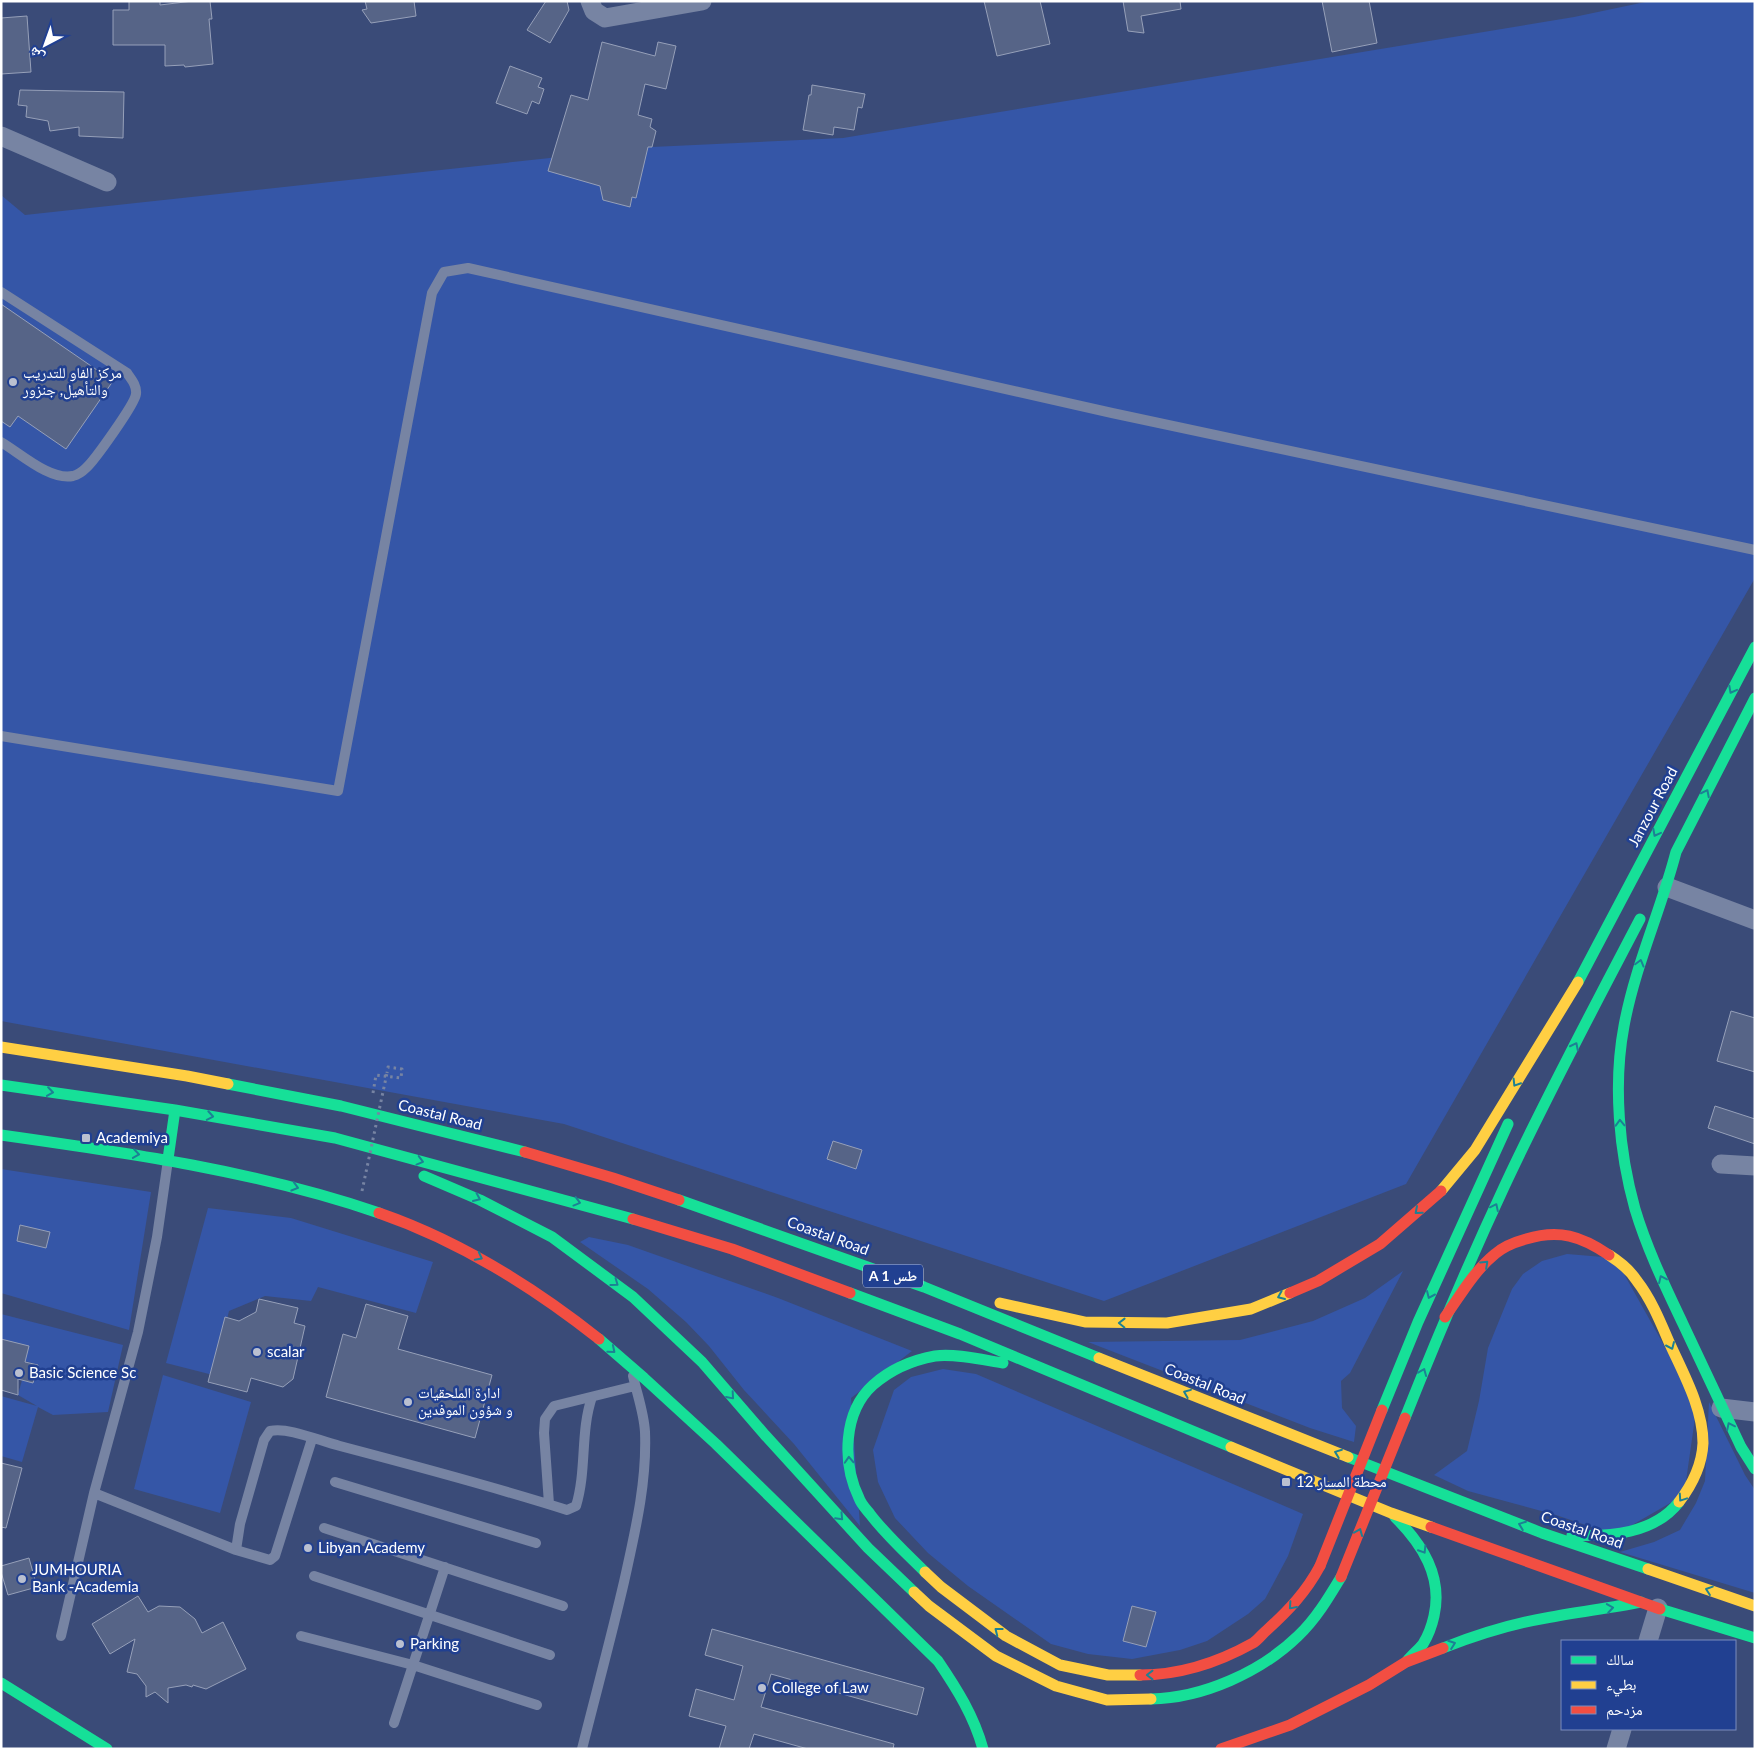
<svg xmlns="http://www.w3.org/2000/svg" width="1756" height="1750" viewBox="0 0 1756 1750" font-family="Lato,'Noto Naskh Arabic',sans-serif">
<style>
.green{fill:#3556a7}
.building{fill:#566487;stroke:#96a0b9}
.lines{fill:none;stroke-linecap:round;stroke-linejoin:round}
.path{stroke:#7784a3;stroke-width:3;stroke-dasharray:2.5 4;stroke-linecap:butt}
.lane{stroke:#7784a3;stroke-width:10}
.street{stroke:#7784a3;stroke-width:19}
.fast{stroke:#16e098;stroke-width:11}
.slow{stroke:#ffcf43;stroke-width:11}
.jam{stroke:#f24e42;stroke-width:11}
.path-bridge{stroke:#7784a3;stroke-width:3;stroke-dasharray:2.5 4;stroke-linecap:butt}
.jam-bridge{stroke:#f24e42;stroke-width:11}
.oneway{stroke:#1d8094}
.poi-dot{fill:#bac0d0;stroke:#214091;stroke-width:2}
.labels{text-anchor:middle;stroke-width:5;stroke-linejoin:round;paint-order:stroke}
.shield{fill:#214091;stroke:#bcc6de;stroke-width:1}
.shield-label{font-size:14px;font-weight:bold;fill:#fff}
.poi-label{font-size:15px;fill:#fff;stroke:#214091;text-anchor:start}
.street-label{font-size:15px;fill:#fff;stroke:#214091}
</style>
<rect width="100%" height="100%" fill="#3a4b78"/>
<path class="green" d="M1650,1h105v577l-349,606 -302,117 -540,-177 -563,-103v-826l24,20 627,-68 191,-9 731,-121z
M1,1169l150,23 -22,138 -128,-37z
M208,1208l83,10 142,44 -17,51 -98,-26 -7,14 -46,-5 -36,15 -16,64 -47,-12z
M589,1237l39,8 150,53 134,53 -61,47 9,128 -66,-82 -50,-54 -35,-44 -23,-24 -38,-33 -68,-47z
M1567,1254l48,4 82,146 -13,91 -69,40 -59,-20 -88,-24 -34,-16 33,-24 12,-50 9,-53 24,-59 11,-15 19,-13z
M1403,1271l-53,102 -9,8 1,27 14,18 -2,16 -44,-14 -222,-86 152,-2 73,-19 52,-23z
M1,1314l122,31 -15,67 -55,3 -15,-8 -16,55 -21,-6v-60l36,10 -19,-11 4,-15 12,2 4,-17 -13,-4 4,-15 -28,-7z
M943,1369l33,5 327,140 -15,42 -23,43 -17,15 -41,27 -27,9 -48,9 -44,-5 -37,-10 -83,-58 -40,-33 -33,-35 -17,-36 -5,-32 21,-60 17,-13z
M163,1375l88,27 -31,111 -86,-24z
M1709,1402l36,73 10,15v103l-135,-41 34,-10 26,-12 16,-27 9,-22z"/>
<path class="building" d="M129,1h31v4l33,-4h17l2,18h-3l4,45 -28,3 -1,-2 -19,1v-21h-52v-35h16z
M365,1h49l2,15 -45,7 -9,-13 5,-1z
M546,1h21l2,9 -19,33 -23,-13z
M984,1h56l10,43 -53,12z
M1123,1h57l1,8 -40,7 3,17 -16,-2z
M1322,1h47l8,42 -45,9z
M27,16l4,56 -30,2v-56z
M602,42l53,14 3,-14 18,4 -10,43 -21,-5 -7,31 14,4 -2,8 6,4 -4,16h-4l-12,51 -4,-1 -2,10 -27,-7 -3,-14 -52,-15 23,-76 17,5z
M510,66l32,12 -4,9 6,2 -5,15 -7,-3 -5,13 -31,-11z
M812,85l53,9 -3,14 -4,-1 -4,23 -20,-3 -1,8 -30,-5 6,-35h2z
M20,90l104,2 -1,46 -44,-2v-9l-29,4 -2,-10 -22,-4 1,-11 -9,-1z
M1,304l112,77 -47,68 -48,-33 -8,11 -9,-6z
M1731,1011l24,7v54l-38,-11z
M1715,1106l40,13v25l-47,-16z
M833,1141l29,9 -6,19 -29,-10z
M20,1225l30,7 -4,16 -29,-7z
M259,1299l39,9 -4,15 11,3 -12,53 -10,8 -32,-9 -4,14 -39,-10 17,-65 14,4 17,-9z
M366,1304l42,12 -10,33 94,26 -17,63 -149,-41 17,-63 13,4z
M1,1339l28,7 -4,16 13,3 -5,18 -15,-4v16l-17,-5z
M1,1463l21,5 -16,60 -5,-1z
M29,1558l8,29 -29,8 -7,-23v-6z
M138,1596l10,16 11,-6 21,1 15,12 7,14 21,-11 23,47 -40,20 -13,-4 -1,2 -6,-2 -18,3v15l-13,-11 -9,5v-11l-9,-12 -10,-2 8,-33 -25,15 -18,-30z
M1132,1606l24,6 -10,35 -23,-6z
M712,1629l212,59 -7,27 -146,-41 -10,33 133,37 -1,5h-85l-54,-15 -5,15h-30l7,-23 -37,-10 7,-27 38,11 9,-34 -38,-11z"/>
<g class="lines">
<path class="path" d="M373,1093l3,-18 25,3 1,-9 -14,-2 -1,6"/>
<path class="lane" d="M1,292l126,81c5,7 10,13 9,21 -1,10 -42,67 -50,74 -3,3 -9,7 -13,8 -23,5 -53,-23 -72,-34
M1,736l337,55 94,-498 12,-21 24,-4 644,145 643,137
M335,1482l201,61
M94,1493l142,57 34,10 5,-4 37,-117
M549,1504l-5,-71 1,-14 9,-13 81,-20
M324,1528l239,78
M236,1550l4,-26 24,-84 6,-9c20,-4 49,10 70,15 76,20 152,40 227,64l9,-4c11,-36 4,-74 16,-109
M314,1576l236,79
M61,1636l33,-143 44,-161 19,-95 11,-77
M301,1636l112,29 124,40
M394,1723l51,-156
M582,1749c14,-56 29,-111 42,-167 11,-50 23,-99 21,-150 -1,-19 -8,-38 -12,-56"/>
<path class="street" d="M590,1l4,10 11,7 97,-17
M1,136l106,46
M1667,887l88,33
M1721,1164l34,2
M1721,1408l34,4
M1648,1641l10,-33
M1616,1749l6,-20"/>
<path class="fast" d="M1676,852l79,-154
M1676,852c-15,58 -41,114 -52,174 -11,58 -5,126 11,183 12,40 30,77 48,115 19,41 39,82 58,123l14,22
M1578,982l177,-335
M228,1084l113,22 184,46
M1,1085l174,25 160,28 298,81
M1,1135c128,18 255,36 378,78
M168,1159l7,-49
M424,1176l56,24 72,37 81,60 69,65 63,73 103,113 46,44
M679,1200l245,87 175,71
M850,1293l110,41 271,113
M599,1339l45,39 72,66 222,217c19,28 36,55 45,88
M1382,1410l36,-88 90,-198
M1405,1418c31,-78 64,-156 100,-233 42,-90 89,-178 135,-266
M1348,1457l194,76 106,36
M1395,1517c27,27 48,59 39,99 -2,9 -6,20 -11,28 -5,6 -11,11 -16,17
M1572,1535c37,2 82,-1 107,-33
M925,1572c-19,-19 -39,-37 -55,-58 -4,-5 -9,-10 -11,-16 -17,-35 -16,-86 14,-113 17,-15 40,-25 62,-29 19,-3 49,4 68,7
M1660,1609l95,29
M1443,1648c33,-13 68,-24 103,-30 32,-6 64,-10 95,-16
M1,1683l106,66
M1151,1699c52,-1 110,-27 147,-63 18,-17 31,-39 43,-59"/>
<path class="slow" d="M1,1047l186,29 41,8
M1441,1191l34,-41 103,-168
M1609,1255c11,7 21,15 28,26 14,18 23,40 32,61 14,31 34,66 34,101 -1,22 -11,42 -24,59
M1000,1303l85,19 82,1 84,-14 39,-16
M1099,1358l249,99
M1231,1447l160,66 40,14
M1648,1569l107,37
M925,1572l16,15 65,49 54,29 48,10h32
M914,1592l15,14 67,50 60,30 51,14 44,-1"/>
<path class="jam" d="M525,1152l88,26 66,22
M379,1213c81,28 153,73 220,126
M633,1219l99,30 118,44
M1290,1293l28,-12 62,-37 61,-53
M1445,1317c15,-21 29,-46 50,-63 9,-8 20,-12 31,-15 33,-10 55,-3 83,16
M1431,1527l229,82
M1140,1675c39,0 79,-13 113,-32 5,-3 9,-9 14,-13 22,-20 39,-38 53,-64
M1221,1749l69,-24 79,-40 37,-23 37,-14"/>
<path class="path-bridge" d="M362,1191l25,-118"/>
<path class="jam-bridge" d="M1320,1566l62,-156
M1341,1577l64,-159"/>
</g>
<defs><path id="oneway-chevron" d="M-2-3.5L2.5 0L-2 3.5" fill="none" stroke-width="1.6" stroke-linecap="round" stroke-linejoin="round" transform="scale(1.25)"/></defs>
<g class="oneway">
<use href="#oneway-chevron" transform="translate(1732 690) rotate(118)"/>
<use href="#oneway-chevron" transform="translate(1706 793) rotate(-63)"/>
<use href="#oneway-chevron" transform="translate(1656 833) rotate(118)"/>
<use href="#oneway-chevron" transform="translate(1640 963) rotate(-75)"/>
<use href="#oneway-chevron" transform="translate(1575 1046) rotate(-63)"/>
<use href="#oneway-chevron" transform="translate(1516 1083) rotate(122)"/>
<use href="#oneway-chevron" transform="translate(50 1092) rotate(8)"/>
<use href="#oneway-chevron" transform="translate(210 1116) rotate(10)"/>
<use href="#oneway-chevron" transform="translate(1620 1123) rotate(-92)"/>
<use href="#oneway-chevron" transform="translate(136 1154) rotate(8)"/>
<use href="#oneway-chevron" transform="translate(420 1161) rotate(15)"/>
<use href="#oneway-chevron" transform="translate(295 1187) rotate(16)"/>
<use href="#oneway-chevron" transform="translate(477 1198) rotate(24)"/>
<use href="#oneway-chevron" transform="translate(577 1202) rotate(15)"/>
<use href="#oneway-chevron" transform="translate(1495 1207) rotate(-64)"/>
<use href="#oneway-chevron" transform="translate(1418 1211) rotate(139)"/>
<use href="#oneway-chevron" transform="translate(479 1257) rotate(27)"/>
<use href="#oneway-chevron" transform="translate(1485 1264) rotate(-43)"/>
<use href="#oneway-chevron" transform="translate(1662 1279) rotate(-115)"/>
<use href="#oneway-chevron" transform="translate(615 1283) rotate(36)"/>
<use href="#oneway-chevron" transform="translate(1430 1295) rotate(114)"/>
<use href="#oneway-chevron" transform="translate(1281 1296) rotate(157)"/>
<use href="#oneway-chevron" transform="translate(1122 1323) rotate(-179)"/>
<use href="#oneway-chevron" transform="translate(1671 1346) rotate(66)"/>
<use href="#oneway-chevron" transform="translate(612 1350) rotate(40)"/>
<use href="#oneway-chevron" transform="translate(1423 1372) rotate(-68)"/>
<use href="#oneway-chevron" transform="translate(1187 1393) rotate(-158)"/>
<use href="#oneway-chevron" transform="translate(731 1396) rotate(49)"/>
<use href="#oneway-chevron" transform="translate(1730 1426) rotate(-116)"/>
<use href="#oneway-chevron" transform="translate(1338 1453) rotate(-159)"/>
<use href="#oneway-chevron" transform="translate(849 1460) rotate(-93)"/>
<use href="#oneway-chevron" transform="translate(1682 1498) rotate(124)"/>
<use href="#oneway-chevron" transform="translate(840 1517) rotate(47)"/>
<use href="#oneway-chevron" transform="translate(1522 1525) rotate(-159)"/>
<use href="#oneway-chevron" transform="translate(1359 1532) rotate(-68)"/>
<use href="#oneway-chevron" transform="translate(1423 1550) rotate(58)"/>
<use href="#oneway-chevron" transform="translate(1709 1590) rotate(-161)"/>
<use href="#oneway-chevron" transform="translate(1292 1606) rotate(131)"/>
<use href="#oneway-chevron" transform="translate(1610 1608) rotate(-9)"/>
<use href="#oneway-chevron" transform="translate(998 1631) rotate(-142)"/>
<use href="#oneway-chevron" transform="translate(1452 1644) rotate(-20)"/>
<use href="#oneway-chevron" transform="translate(1150 1675) rotate(180)"/>
</g>
<g class="poi-dot">
<circle cx="13" cy="382" r="5"/>
<rect x="81" y="1133" width="10" height="10" rx="2.5"/>
<circle cx="257" cy="1352" r="5"/>
<circle cx="19" cy="1373" r="5"/>
<circle cx="408" cy="1402" r="5"/>
<rect x="1281" y="1477" width="10" height="10" rx="2.5"/>
<circle cx="308" cy="1548" r="5"/>
<circle cx="22" cy="1579" r="5"/>
<circle cx="400" cy="1644" r="5"/>
<circle cx="762" cy="1688" r="5"/>
</g>
<g class="labels">
<rect class="shield" x="863" y="1264.5" width="60" height="23" rx="4"/>
<g class="shield-label">
<text x="893" y="1281">A 1 طس</text>
</g>
<g class="poi-label">
<text x="23" y="378">مركز الفاو للتدريب<tspan x="23" dy="17">والتأهيل, جنزور</tspan></text>
<text x="96" y="1143">Academiya</text>
<text x="267" y="1357">scalar</text>
<text x="29" y="1378">Basic Science Sc</text>
<text x="418" y="1398">ادارة الملحقيات<tspan x="418" dy="17">و شؤون الموفدين</tspan></text>
<text x="1296" y="1487">محطة المسار 12</text>
<text x="318" y="1553">Libyan Academy</text>
<text x="32" y="1575">JUMHOURIA<tspan x="32" dy="17">Bank -Academia</tspan></text>
<text x="410" y="1649">Parking</text>
<text x="772" y="1693">College of Law</text>
</g>
<g class="street-label">
<text transform="translate(1653 807) rotate(-62)" y="5">Janzour Road</text>
<text transform="translate(440 1115) rotate(14)" y="5">Coastal Road</text>
<text transform="translate(828 1236) rotate(20)" y="5">Coastal Road</text>
<text transform="translate(1205 1384) rotate(22)" y="5">Coastal Road</text>
<text transform="translate(1582 1530) rotate(19)" y="5">Coastal Road</text>
</g>
</g>
<rect width="1756" height="1750" fill="none" stroke="#ffffff" stroke-width="5"/>
<rect x="1561" y="1640" width="175" height="90" fill="#214091" stroke="#7a8cbd"/>
<rect x="1571" y="1656" width="25" height="8" fill="#16e098" stroke="#7a8cbd"/>
<text x="1606" y="1665" font-size="15" fill="#ffffff">سالك</text>
<rect x="1571" y="1681" width="25" height="8" fill="#ffcf43" stroke="#7a8cbd"/>
<text x="1606" y="1690" font-size="15" fill="#ffffff">بطيء</text>
<rect x="1571" y="1706" width="25" height="8" fill="#f24e42" stroke="#7a8cbd"/>
<text x="1606" y="1715" font-size="15" fill="#ffffff">مزدحم</text>
<g transform="translate(45 45) rotate(221)" stroke="#214091" stroke-width="4" paint-order="stroke">
<path d="M0-4L9 19L0 12L-9 19Z" fill="#ffffff"/>
<text y="-8" font-size="14" font-weight="bold" text-anchor="middle" fill="#ffffff">ش</text>
</g>
</svg>
